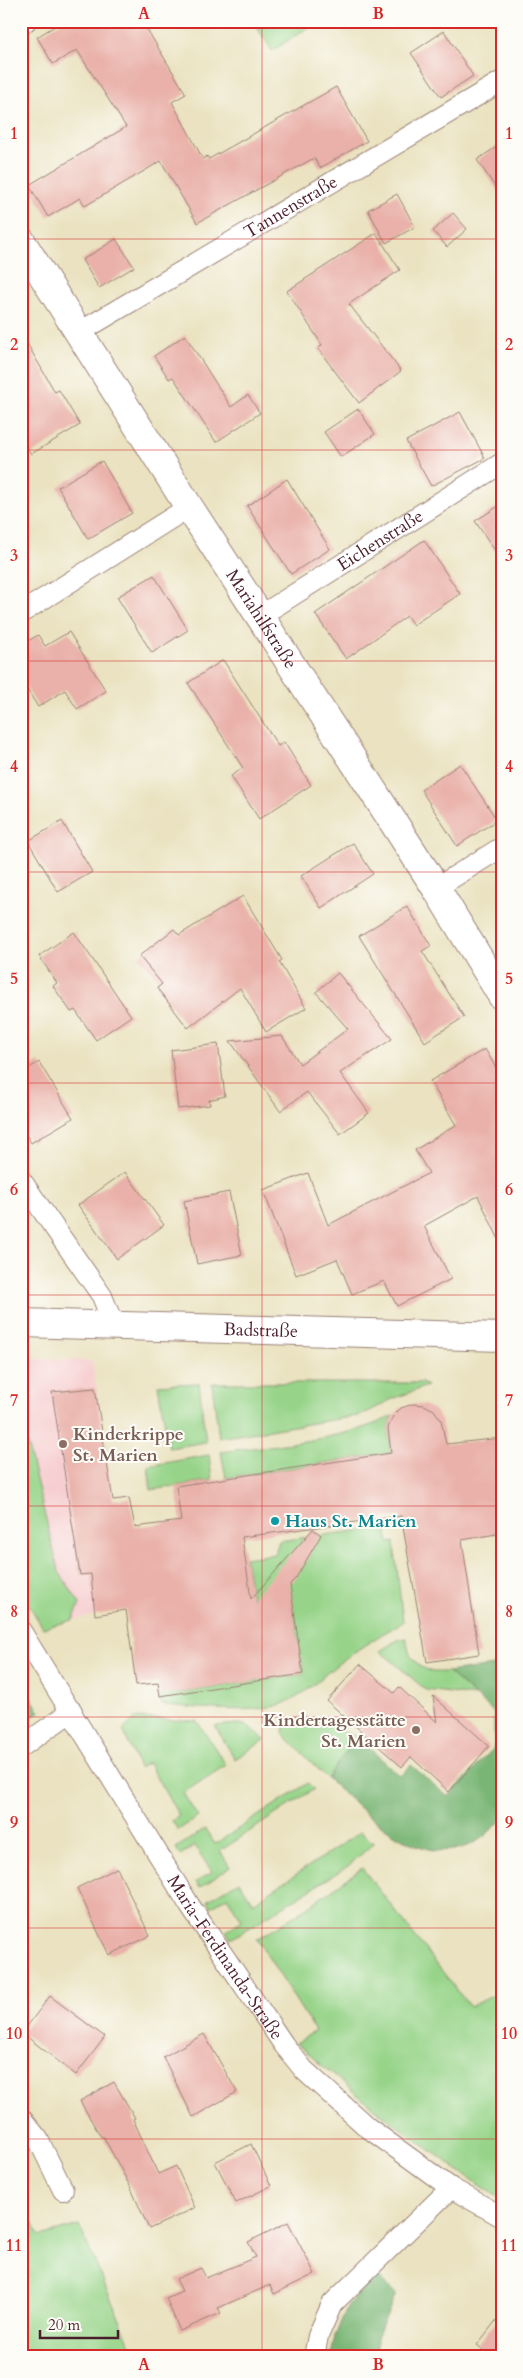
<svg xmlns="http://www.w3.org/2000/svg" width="523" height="2378" viewBox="0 0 523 2378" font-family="Cardo,serif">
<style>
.built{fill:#f7cfd1}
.green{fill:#97d489;stroke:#707a5a}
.forest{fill:#79b675;stroke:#626a50}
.building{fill:#e9b1a9}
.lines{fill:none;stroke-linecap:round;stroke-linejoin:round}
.street-casing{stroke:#9a8076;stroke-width:22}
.secondary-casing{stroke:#9a8076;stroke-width:30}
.street{stroke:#fff;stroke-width:20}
.secondary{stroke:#fff;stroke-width:28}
.grid{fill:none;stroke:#d62828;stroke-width:1;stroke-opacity:0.55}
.education-dot{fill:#8d6e63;stroke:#fdfcf7;stroke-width:2}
.culture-dot{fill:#0f9aa8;stroke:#fdfcf7;stroke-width:2}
.labels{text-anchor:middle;stroke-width:4;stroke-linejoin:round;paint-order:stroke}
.street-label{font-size:18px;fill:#4a1f2b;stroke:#fdfcf7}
.education-label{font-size:18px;font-weight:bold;fill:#785e54;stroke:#fdfcf7;text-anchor:start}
.culture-label{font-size:18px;font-weight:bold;fill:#0d838f;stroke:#fdfcf7;text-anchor:start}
.neatline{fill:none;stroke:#d62828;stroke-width:2}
.grid-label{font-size:16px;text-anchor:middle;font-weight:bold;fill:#d62828}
</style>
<rect width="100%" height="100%" fill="#fdfcf7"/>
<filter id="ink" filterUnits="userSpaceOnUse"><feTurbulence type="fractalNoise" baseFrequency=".02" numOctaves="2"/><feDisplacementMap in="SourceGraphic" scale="10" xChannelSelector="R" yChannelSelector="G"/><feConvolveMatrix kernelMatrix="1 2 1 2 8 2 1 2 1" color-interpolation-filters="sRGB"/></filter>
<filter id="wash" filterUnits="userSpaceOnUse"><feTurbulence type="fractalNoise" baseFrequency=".0096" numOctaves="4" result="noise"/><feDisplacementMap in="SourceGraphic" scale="20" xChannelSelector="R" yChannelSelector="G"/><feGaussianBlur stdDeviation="1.12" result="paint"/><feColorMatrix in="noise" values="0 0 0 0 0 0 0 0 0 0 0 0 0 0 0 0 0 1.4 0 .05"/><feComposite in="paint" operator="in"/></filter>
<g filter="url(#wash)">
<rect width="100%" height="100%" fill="#eae2c0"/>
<path class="built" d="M21,1358l71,3 21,139 -44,7 11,68 11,-1 4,41 -52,13 -22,-36z"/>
<path class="green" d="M253,21h65l-46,30z
M199,1383l7,59 -37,6 -11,-63z
M212,1383h210l5,3 -37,14 -20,11 -13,5 -138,22z
M393,1416l-5,12 3,25 -165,25 -5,-26c56,-8 121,-11 172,-36z
M21,1428l3,3 35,141 21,32 -7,16 -30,8 -22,-36z
M209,1455l3,25 -61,10 -3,-24z
M386,1527l3,16 5,-1 9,80c-24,14 -48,28 -70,46 -15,12 -28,27 -46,34 -30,14 -92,5 -125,3l-2,-9 143,-22 -11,-75 -39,5 -8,-46 30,-4 4,-13z
M406,1638l4,17 10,12 12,5h16l27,24 -49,-6 -46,-39 17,-11z
M135,1718l62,3 29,44 -43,28 15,24 -20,13 -6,-9 7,-5 -31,-53 -9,5 -16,-38z
M300,1718l15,1 42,18 -30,41 -44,-44c0,-11 7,-12 17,-16z
M238,1724l10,2 17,14 -30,19 -20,-33z
M308,1783l6,6 -94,62 10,16 -30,21 -4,-6 16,-10 -17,-26 -15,9 -4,-7 29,-19 10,15z
M360,1832l14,11 -26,23 -117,73 -5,-8 16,-11 -15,-23 -16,10 -3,-7 31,-19 14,22z
M362,1868l108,139 32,-16v205l-4,1c-71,-47 -138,-97 -202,-154l19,-12 -58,-92 51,-32z
M21,2200l19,36 39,-11 56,130 -114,2z"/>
<path class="forest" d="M502,1665v155c-7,5 -13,13 -20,18 -56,40 -117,-25 -155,-60l30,-41 43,39 11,-11 37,32 46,-49v-36l-46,-40z
M21,1681l19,31 -19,11z
M376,2274l20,20 -19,43v20h-46l4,-21 13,-31z"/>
<g id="blocks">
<path class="building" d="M63,21h79l44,73 -14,8 31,57 4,-3 2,3 127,-72 31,54 -47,27 -6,-10 -117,65 -36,-62 -76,45 -5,-8 -32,19 -19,-32 97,-58 -49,-77 -24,14 -16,-27z
M444,31l29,45 -32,21 -30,-44z
M502,143v54l-25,-37z
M397,194l18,33 -29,16 -18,-33z
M453,213l14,16 -20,18 -14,-16z
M376,233l24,37 -51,34 52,67 -42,32 -41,-54 4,-4 -35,-54z
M116,239l18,28 -35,21 -17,-28z
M21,333l34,59 4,-2 21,35 -49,29 -10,-16z
M185,335l46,72 17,-12 12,18 -44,29 -43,-65 -4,2 -15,-23z
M358,409l17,25 -34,23 -17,-25z
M460,412l25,46 -54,28 -25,-45z
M102,461l30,52 -44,26 -30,-52z
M287,479l43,70 -39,25 -44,-68z
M502,504v57l-27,-40z
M424,540l36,54 -47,31 -6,-9 -61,43 -31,-45z
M154,575l34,55 -36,23 -35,-56z
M69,632l37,59 -29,18 -12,-19 -27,17 -17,-27v-35l17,-10 7,11z
M223,660l55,86 6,-4 27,43 -52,34 -28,-43 12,-8 -55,-85z
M460,764l37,56 -40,26 -36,-56z
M62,821l30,51 -34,20 -30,-51z
M353,843l20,31 -52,34 -20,-32z
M243,896l39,64 -3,2 27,46 -40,24 -26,-44 -52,40 -31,-40 5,-4 -23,-28 35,-27 5,6z
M407,906l24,40 -9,5 42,66 -39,25 -66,-106z
M74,932l57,84 -35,24 -21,-30 -4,2 -18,-26 4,-3 -18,-27z
M338,973l54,66 -52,34 29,40 -29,21 -33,-42 -27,19 -50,-70 52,-5 18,28 48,-35 -32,-37z
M218,1044l7,52 -16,4 1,5 -32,4 -7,-59z
M485,1049l17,29v168l-24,-50 -54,30 27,53 -54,27 -13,-25 -32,13 -15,-35 -41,16 -33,-85 45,-17 20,52 101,-52 -14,-23 41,-25 -26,-44z
M39,1062l34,56 -42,25 -10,-17v-53z
M125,1172l39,53 -47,34 -39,-54z
M229,1192l13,63 -45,9 -13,-63z
M95,1388l18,112 16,-2 6,29 46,-6 -5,-35 215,-33 -3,-25 5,-12 8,-8 12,-4 11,1 10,5 7,10 5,24 56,-6v95l-40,7 17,114 -52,8 -26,-146 -159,21 9,62 62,-70 8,6 -25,43 -6,6 13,90 -143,22 -2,-13 -22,2 -10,-75 -31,5 -4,-41 -11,1 -28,-183z
M360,1664l34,29 5,-6 38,35 -4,-26 56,50 -40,46 -38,-35 -9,10 -75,-66z
M117,1868l33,68 -41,19 -32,-67z
M50,1996l55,41 -29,38 -54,-42z
M204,2034l33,58 -44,25 -30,-60z
M114,2082l21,36 -2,1 25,55 18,-8 19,42 -46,21 -19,-43 -27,-50 -2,1 -21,-36z
M251,2144l20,42 -35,17 -21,-41z
M288,2222l27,52 -41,20 -4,-9 -52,23 3,5 -41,18 -14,-33 16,-7 -6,-12 25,-11 5,10 50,-21 -8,-15z
M502,2313v44h-9l-16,-12z"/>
</g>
</g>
<g filter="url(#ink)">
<use href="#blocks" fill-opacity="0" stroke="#9a8076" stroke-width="1"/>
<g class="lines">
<defs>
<g id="street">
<path d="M21,24l5,-3"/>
<path id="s1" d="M80,332l422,-251"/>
<path d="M21,613l168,-106"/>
<path id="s2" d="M260,616l242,-153"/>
<path d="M436,888l66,-41"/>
<path d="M21,1180l81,116 12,30"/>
<path id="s3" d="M21,1631l169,275 94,139 20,25 63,57 84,61 51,29"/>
<path d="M21,1747l51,-36"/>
<path d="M21,2118l17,21 25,51"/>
<path d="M314,2357l4,-21 14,-32 119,-116"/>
</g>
<g id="secondary">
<path id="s4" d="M21,241l168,266 247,381 66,108"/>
<path id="s5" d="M21,1323l481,14"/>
</g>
</defs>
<use href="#street" class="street-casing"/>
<use href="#secondary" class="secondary-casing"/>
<use href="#street" class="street"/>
<use href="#secondary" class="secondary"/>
</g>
</g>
<path class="grid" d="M262,21v2336M21,239h481M21,450h481M21,661h481M21,872h481M21,1083h481M21,1295h481M21,1506h481M21,1717h481M21,1928h481M21,2139h481"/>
<g class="education-dot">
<circle cx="63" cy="1444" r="5"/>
<circle cx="416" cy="1730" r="5"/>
</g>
<circle class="culture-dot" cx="275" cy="1521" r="5"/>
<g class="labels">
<g class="street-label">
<text dy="6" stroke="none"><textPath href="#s1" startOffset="245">Tannenstraße</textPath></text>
<text dy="6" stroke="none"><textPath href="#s2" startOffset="142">Eichenstraße</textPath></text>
<text dy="6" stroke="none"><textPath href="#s4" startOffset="448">Mariahilfstraße</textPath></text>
<text dy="6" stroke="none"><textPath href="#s5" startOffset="240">Badstraße</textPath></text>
<text dy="6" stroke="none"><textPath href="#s3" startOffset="385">Maria-Ferdinanda-Straße</textPath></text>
</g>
<g class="education-label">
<text x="73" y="1440">Kinderkrippe<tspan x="73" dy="21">St. Marien</tspan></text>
<text x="406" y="1726" text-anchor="end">Kindertagesstätte<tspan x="406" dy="21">St. Marien</tspan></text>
</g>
<g class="culture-label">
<text x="285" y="1527">Haus St. Marien</text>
</g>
</g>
<rect width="523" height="2378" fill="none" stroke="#fdfcf7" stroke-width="55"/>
<path d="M40 2330v8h78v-8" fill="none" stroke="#4a1f2b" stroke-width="2.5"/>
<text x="48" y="2330" font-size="15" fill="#4a1f2b" stroke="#fdfcf7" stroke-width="4" paint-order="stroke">20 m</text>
<rect x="28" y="28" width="468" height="2322" class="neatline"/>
<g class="grid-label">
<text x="144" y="19">A</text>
<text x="378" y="19">B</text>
<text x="14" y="139">1</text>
<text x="509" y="139">1</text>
<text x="14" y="350">2</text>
<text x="509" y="350">2</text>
<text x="14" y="561">3</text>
<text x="509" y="561">3</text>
<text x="14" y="772">4</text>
<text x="509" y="772">4</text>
<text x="14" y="984">5</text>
<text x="509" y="984">5</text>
<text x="14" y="1195">6</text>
<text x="509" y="1195">6</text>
<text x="14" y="1406">7</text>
<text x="509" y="1406">7</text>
<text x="14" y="1617">8</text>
<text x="509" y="1617">8</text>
<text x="14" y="1828">9</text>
<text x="509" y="1828">9</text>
<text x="14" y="2039">10</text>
<text x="509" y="2039">10</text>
<text x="14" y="2251">11</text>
<text x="509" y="2251">11</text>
<text x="144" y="2370">A</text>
<text x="378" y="2370">B</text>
</g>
</svg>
